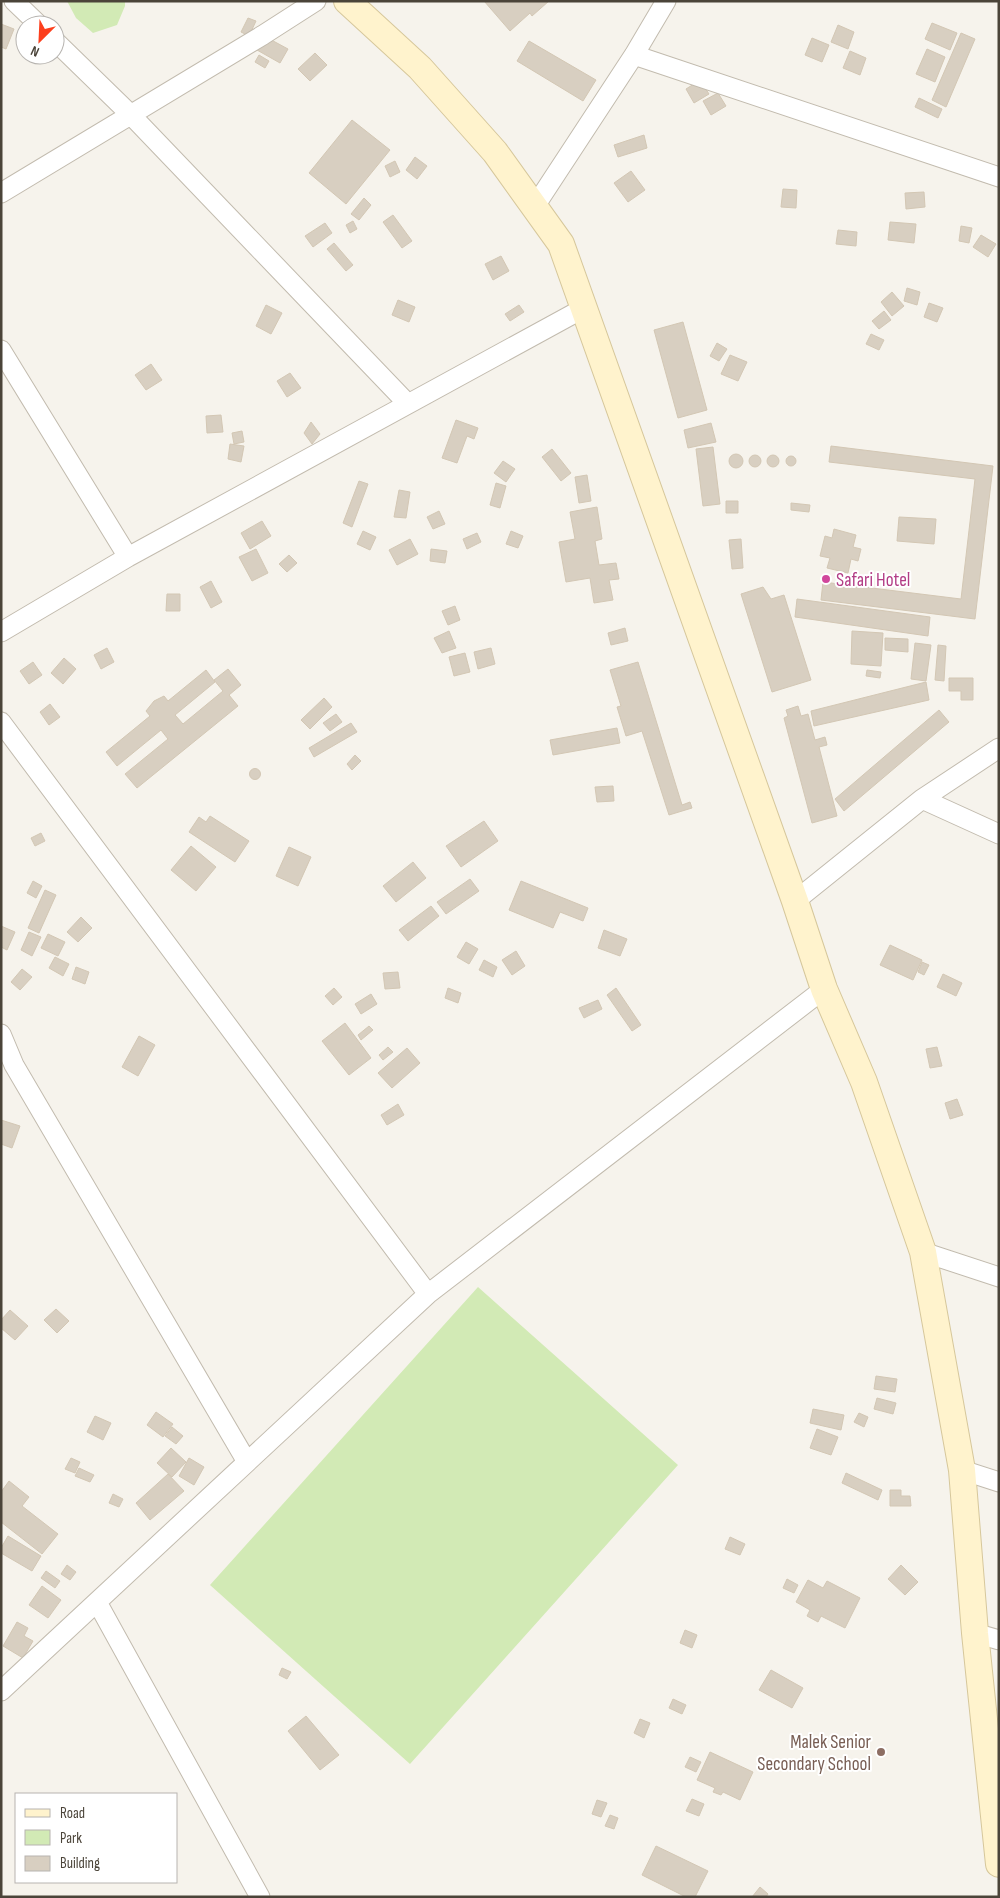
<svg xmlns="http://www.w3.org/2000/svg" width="1000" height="1898" viewBox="0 0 1000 1898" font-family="'Sofia Sans Condensed',sans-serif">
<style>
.green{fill:#d2eab5}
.building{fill:#d8cfc1;stroke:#d3c7b4}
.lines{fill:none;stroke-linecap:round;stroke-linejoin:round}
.street-casing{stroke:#c2bbae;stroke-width:21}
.secondary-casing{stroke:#d6c79b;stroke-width:28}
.street{stroke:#fff;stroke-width:19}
.secondary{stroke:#fff3cd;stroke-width:26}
.hotel-dot{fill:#d1479c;stroke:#fff;stroke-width:2}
.education-dot{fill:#8d6e63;stroke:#fff;stroke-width:2}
.labels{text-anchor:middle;stroke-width:4;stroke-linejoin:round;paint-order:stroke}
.hotel-label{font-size:19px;fill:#b23c85;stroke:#fff;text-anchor:start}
.education-label{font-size:19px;fill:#785e54;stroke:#fff;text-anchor:end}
</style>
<rect width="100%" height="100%" fill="#f6f3ec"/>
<path class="green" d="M67,1h58v5l-8,19 -24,8 -17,-15z
M478,1287l200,178 -268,299 -200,-179z"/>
<path class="building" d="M484,1h65l-17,15 -2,-3 -20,18z
M248,18l8,3 -7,15 -8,-4z
M932,23l25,10 -7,17 -25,-11z
M1,24l13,5 -8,20 -5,-2z
M838,25l16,7 -6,17 -17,-7z
M961,33l14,6 -29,68 -14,-7z
M264,36l24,13 -8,14 -23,-13z
M812,38l17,7 -7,17 -17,-7z
M529,41l67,39 -13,21 -66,-40z
M927,49l18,8 -10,25 -19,-8z
M850,51l16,7 -6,17 -17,-7z
M315,53l12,12 -17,16 -12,-12z
M259,55l10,6 -4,7 -10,-6z
M700,80l9,14 -15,9 -8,-14z
M718,93l8,13 -15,9 -8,-14z
M919,98l23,11 -4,9 -23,-11z
M352,120l38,30 -44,54 -37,-31z
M644,135l3,13 -29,9 -4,-12z
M415,157l12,9 -10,13 -11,-9z
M395,161l5,11 -10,5 -5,-11z
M631,171l14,19 -17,12 -14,-19z
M783,189l14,1 -1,18 -15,-1z
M924,192l1,15 -19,2 -1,-16z
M364,198l7,7 -12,15 -8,-6z
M393,215l19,26 -10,7 -19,-26z
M353,221l4,8 -7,4 -4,-8z
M890,222l26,2 -2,19 -26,-3z
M325,223l7,10 -19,14 -8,-11z
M961,226l11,2 -3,15 -10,-2z
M838,230l19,2 -1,14 -20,-2z
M981,235l15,9 -8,13 -15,-10z
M334,243l19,22 -7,6 -19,-22z
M501,256l8,15 -16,9 -8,-16z
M907,288l13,4 -3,13 -13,-4z
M892,292l12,14 -12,10 -11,-14z
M398,300l17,7 -6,15 -17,-7z
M929,303l14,5 -6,14 -13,-5z
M266,305l16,8 -11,21 -15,-8z
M519,305l5,7 -14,9 -5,-7z
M884,311l7,9 -12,9 -7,-8z
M683,322l24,88 -29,8 -24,-88z
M871,334l13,6 -5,10 -13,-6z
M717,343l10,6 -8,12 -9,-5z
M730,355l17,7 -9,19 -17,-7z
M151,364l11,16 -16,10 -11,-15z
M290,373l11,15 -14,9 -10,-16z
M221,415l2,17 -16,1 -1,-17z
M456,420l22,8 -4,11 -7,-3 -10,27 -15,-5z
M311,422l9,12 -8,10 -8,-11z
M711,423l5,19 -28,6 -4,-18z
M242,431l2,11 -10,2 -2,-11z
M230,444l14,2 -3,16 -13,-3z
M831,446l162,20 -18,153 -154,-19 2,-18 138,17 14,-120 -146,-17z
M713,447l7,57 -17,2 -7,-57z
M552,449l19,24 -10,8 -19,-24z
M729 461a7 7 0 1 1 14 0a7 7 0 1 1-14 0Z
M749 461a6 6 0 1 1 12 0a6 6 0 1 1-12 0Z
M767 461a6 6 0 1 1 12 0a6 6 0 1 1-12 0Z
M786 461a5 5 0 1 1 10 0a5 5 0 1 1-10 0Z
M503,461l12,8 -9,13 -12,-9z
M587,475l4,26 -12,2 -4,-26z
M359,481l9,3 -16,43 -9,-4z
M496,483l10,3 -6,22 -10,-3z
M399,490l11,2 -4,26 -12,-1z
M726,501h12v12h-12z
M791,503l19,2 -1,7 -18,-2z
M597,507l5,32 -7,2 4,24 17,-2 3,16 -10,1 4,20 -19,3 -4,-25 -24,4 -7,-40 16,-3 -5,-27z
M439,511l6,13 -12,5 -6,-12z
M899,517l37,2 -2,25 -37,-3z
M262,521l9,15 -21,13 -9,-16z
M834,529l22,6 -3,12 8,2 -3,12 -7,-2 -3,14 -21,-5 3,-10 -10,-2 5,-20 7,2z
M363,531l13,6 -6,13 -13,-6z
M511,531l12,5 -5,12 -12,-4z
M477,533l4,9 -14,7 -4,-10z
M410,539l8,15 -21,11 -8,-15z
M741,539l2,29 -11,1 -3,-29z
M256,549l12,24 -16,8 -13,-24z
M431,549l16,2 -2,12 -15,-2z
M289,555l8,8 -10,9 -8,-8z
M211,581l11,21 -11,6 -11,-21z
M763,587l8,12 13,-4 27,85 -39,12 -31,-98z
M167,594h13v17h-14z
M797,599l133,18 -2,19 -133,-19z
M455,606l5,14 -12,5 -6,-14z
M625,628l3,13 -17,4 -3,-12z
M449,631l7,17 -14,5 -8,-15z
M852,631l31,2 -2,33 -30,-2z
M885,638l23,1v13l-23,-2z
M915,643l16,2 -5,36 -15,-2z
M938,645l8,1 -2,35 -9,-1z
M107,648l7,14 -13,7 -7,-14z
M491,648l4,16 -17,5 -4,-17z
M465,653l5,19 -16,4 -5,-19z
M64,658l12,11 -13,15 -12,-11z
M33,662l9,13 -13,9 -9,-13z
M638,662l44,143 8,-3 2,6 -23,7 -27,-84 -16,5 -9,-29 4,-1 -11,-36z
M228,669l13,16 -12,10 9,11 -101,82 -12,-14 43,-35 -7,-9 -44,36 -11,-14 44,-36 -4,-5 8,-10 10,-5 4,5 38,-31 9,12 -40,33 8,9 40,-33 -9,-11z
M867,670l14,2 -1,6 -14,-2z
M949,678h24v22h-12v-9h-12z
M926,682l3,18 -115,26 -3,-15z
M324,698l8,9 -22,22 -9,-9z
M50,704l10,13 -11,8 -9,-13z
M798,706l3,10 7,-2 7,26 10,-3 2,8 -8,2 18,69 -25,7 -28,-105 4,-2 -2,-6z
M939,710l10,12 -105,89 -9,-12z
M336,714l6,8 -12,9 -7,-8z
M351,723l6,9 -43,25 -5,-9z
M617,728l3,15 -67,12 -3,-15z
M355,755l6,6 -9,9 -5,-6z
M249.5 774a5.5 5.5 0 1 1 11 0a5.5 5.5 0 1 1-11 0Z
M613,786l1,15 -17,1 -2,-15z
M210,816l39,25 -14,21 -46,-30 10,-15 7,5z
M484,821l14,20 -37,26 -15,-21z
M41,833l4,8 -10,5 -4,-8z
M191,846l25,21 -20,24 -25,-21z
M289,847l22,10 -13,29 -22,-10z
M413,862l13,16 -30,24 -13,-16z
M470,879l9,12 -33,23 -9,-12z
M33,881l9,5 -6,12 -9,-5z
M521,881l67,27 -5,13 -23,-9 -7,16 -44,-18z
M45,890l11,5 -17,38 -11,-5z
M431,906l8,10 -31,25 -9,-11z
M81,917l11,11 -14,14 -11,-10z
M1,926l14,6 -8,18 -6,-3z
M604,930l23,9 -7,17 -22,-8z
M29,932l12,5 -9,19 -11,-6z
M48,934l17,8 -7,14 -17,-8z
M466,942l12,7 -9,15 -12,-7z
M890,945l32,15 -9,20 -33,-15z
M516,951l9,15 -13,9 -10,-15z
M55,957l14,7 -6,12 -14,-8z
M484,960l13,7 -4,10 -14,-7z
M922,962l7,3 -5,10 -6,-3z
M76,967l13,5 -4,12 -13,-5z
M22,969l10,8 -12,13 -9,-8z
M398,972l2,16 -15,1 -2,-16z
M943,974l19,9 -6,13 -19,-9z
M334,988l8,9 -9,8 -8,-9z
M448,988l13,5 -3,10 -13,-5z
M616,988l25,37 -9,6 -25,-36z
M371,994l6,10 -16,10 -6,-10z
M598,1000l4,9 -18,9 -5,-10z
M345,1023l26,35 -22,17 -27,-34z
M369,1026l4,4 -12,10 -3,-5z
M139,1036l16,9 -17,31 -16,-9z
M388,1047l5,5 -10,8 -4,-5z
M937,1047l5,19 -12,2 -4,-19z
M407,1048l13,15 -28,25 -14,-15z
M957,1099l6,16 -13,4 -5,-16z
M398,1104l6,11 -17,10 -6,-10z
M1,1120l19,6 -8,22 -11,-4z
M56,1309l13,12 -12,12 -13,-13z
M10,1310l18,16 -13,14 -14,-12v-8z
M876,1376l21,3 -2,13 -21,-3z
M877,1398l19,5 -3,11 -19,-5z
M813,1409l31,6 -3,15 -31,-7z
M156,1412l17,12 -10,13 -16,-12z
M859,1413l9,4 -4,10 -10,-5z
M95,1416l16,7 -8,17 -16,-8z
M172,1427l11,9 -7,8 -11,-8z
M817,1429l21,8 -7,18 -21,-7z
M171,1448l15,14 -14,15 -15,-14z
M71,1458l9,4 -5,11 -10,-4z
M189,1458l15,9 -10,18 -15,-9z
M79,1468l15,7 -4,7 -15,-6z
M846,1473l36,17 -4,10 -36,-17z
M168,1474l16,17 -34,29 -14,-17z
M9,1481l20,16 -7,9 36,28 -16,20 -41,-32v-30z
M890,1490h11v6h9l1,10h-21z
M113,1494l10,5 -4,8 -10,-4z
M8,1536l33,20 -9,15 -31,-18v-5z
M730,1537l15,7 -5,11 -15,-6z
M67,1565l9,7 -6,8 -9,-6z
M901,1565l17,17 -13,13 -17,-16z
M46,1571l14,10 -5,7 -14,-10z
M787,1579l11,6 -4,8 -11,-5z
M808,1580l15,8 4,-7 33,17 -15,30 -24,-12 -3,6 -11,-6 3,-6 -14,-8z
M42,1586l19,14 -13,18 -19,-13z
M17,1622l11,6 -4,8 9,5 -10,17 -20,-12z
M685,1630l12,5 -5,13 -12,-5z
M282,1668l9,4 -4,7 -8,-4z
M771,1670l32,18 -11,20 -33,-18z
M673,1699l13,6 -4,9 -13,-6z
M306,1716l33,39 -19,15 -32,-39z
M640,1719l10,4 -6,15 -10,-5z
M710,1752l43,20 -13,28 -17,-8 -2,3 -8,-3 2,-4 -18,-8z
M690,1757l11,5 -5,10 -11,-5z
M692,1799l12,5 -5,12 -13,-5z
M597,1800l10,3 -6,14 -9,-3z
M610,1815l8,3 -4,11 -9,-3z
M656,1846l52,25 -13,26h-9l-44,-22z
M760,1887l8,7 -2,3h-14z"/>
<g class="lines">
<defs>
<path id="street" d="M14,1l25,24
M55,41l76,74 277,289
M634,55l365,122
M1,193l262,-158 53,-34
M535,206l99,-151 32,-54
M1,350l127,207
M1,632l127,-75 456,-249
M1,722l427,572 -427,397
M922,799l77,35
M795,901l127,-102 77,-51
M1,1034l13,31 233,397
M923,1252l76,25
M428,1294l396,-305
M962,1470l37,12
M97,1602l163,295
M975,1633l24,7"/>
<path id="secondary" d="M347,1l73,67 75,84 66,92 234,657 29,88 40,93 59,170 39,218 13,163 24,231"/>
</defs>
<use href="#street" class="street-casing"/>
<use href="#secondary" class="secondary-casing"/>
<use href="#street" class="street"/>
<use href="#secondary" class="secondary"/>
</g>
<circle class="hotel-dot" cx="826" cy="579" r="5"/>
<circle class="education-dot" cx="881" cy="1752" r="5"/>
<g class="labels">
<g class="hotel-label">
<text x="836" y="586">Safari Hotel</text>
</g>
<g class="education-label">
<text x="871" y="1748">Malek Senior<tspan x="871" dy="22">Secondary School</tspan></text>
</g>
</g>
<rect width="1000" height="1898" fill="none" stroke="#4b4439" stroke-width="5"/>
<rect x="15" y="1793" width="162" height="90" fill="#ffffff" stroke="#b7b4b0"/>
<rect x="25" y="1809" width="25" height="8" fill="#fff3cd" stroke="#b7b4b0"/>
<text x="60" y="1818" font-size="15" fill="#4b4439">Road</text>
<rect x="25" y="1830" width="25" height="15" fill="#d2eab5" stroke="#b7b4b0"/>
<text x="60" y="1843" font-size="15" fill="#4b4439">Park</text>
<rect x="25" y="1856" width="25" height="15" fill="#d8cfc1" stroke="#b7b4b0"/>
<text x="60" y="1868" font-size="15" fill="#4b4439">Building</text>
<g transform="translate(40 40) rotate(204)"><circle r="24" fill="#ffffff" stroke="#b7b4b0"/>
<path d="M0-4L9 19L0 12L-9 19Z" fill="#fc3f1d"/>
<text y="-8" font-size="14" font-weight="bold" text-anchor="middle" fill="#4b4439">N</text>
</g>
</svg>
